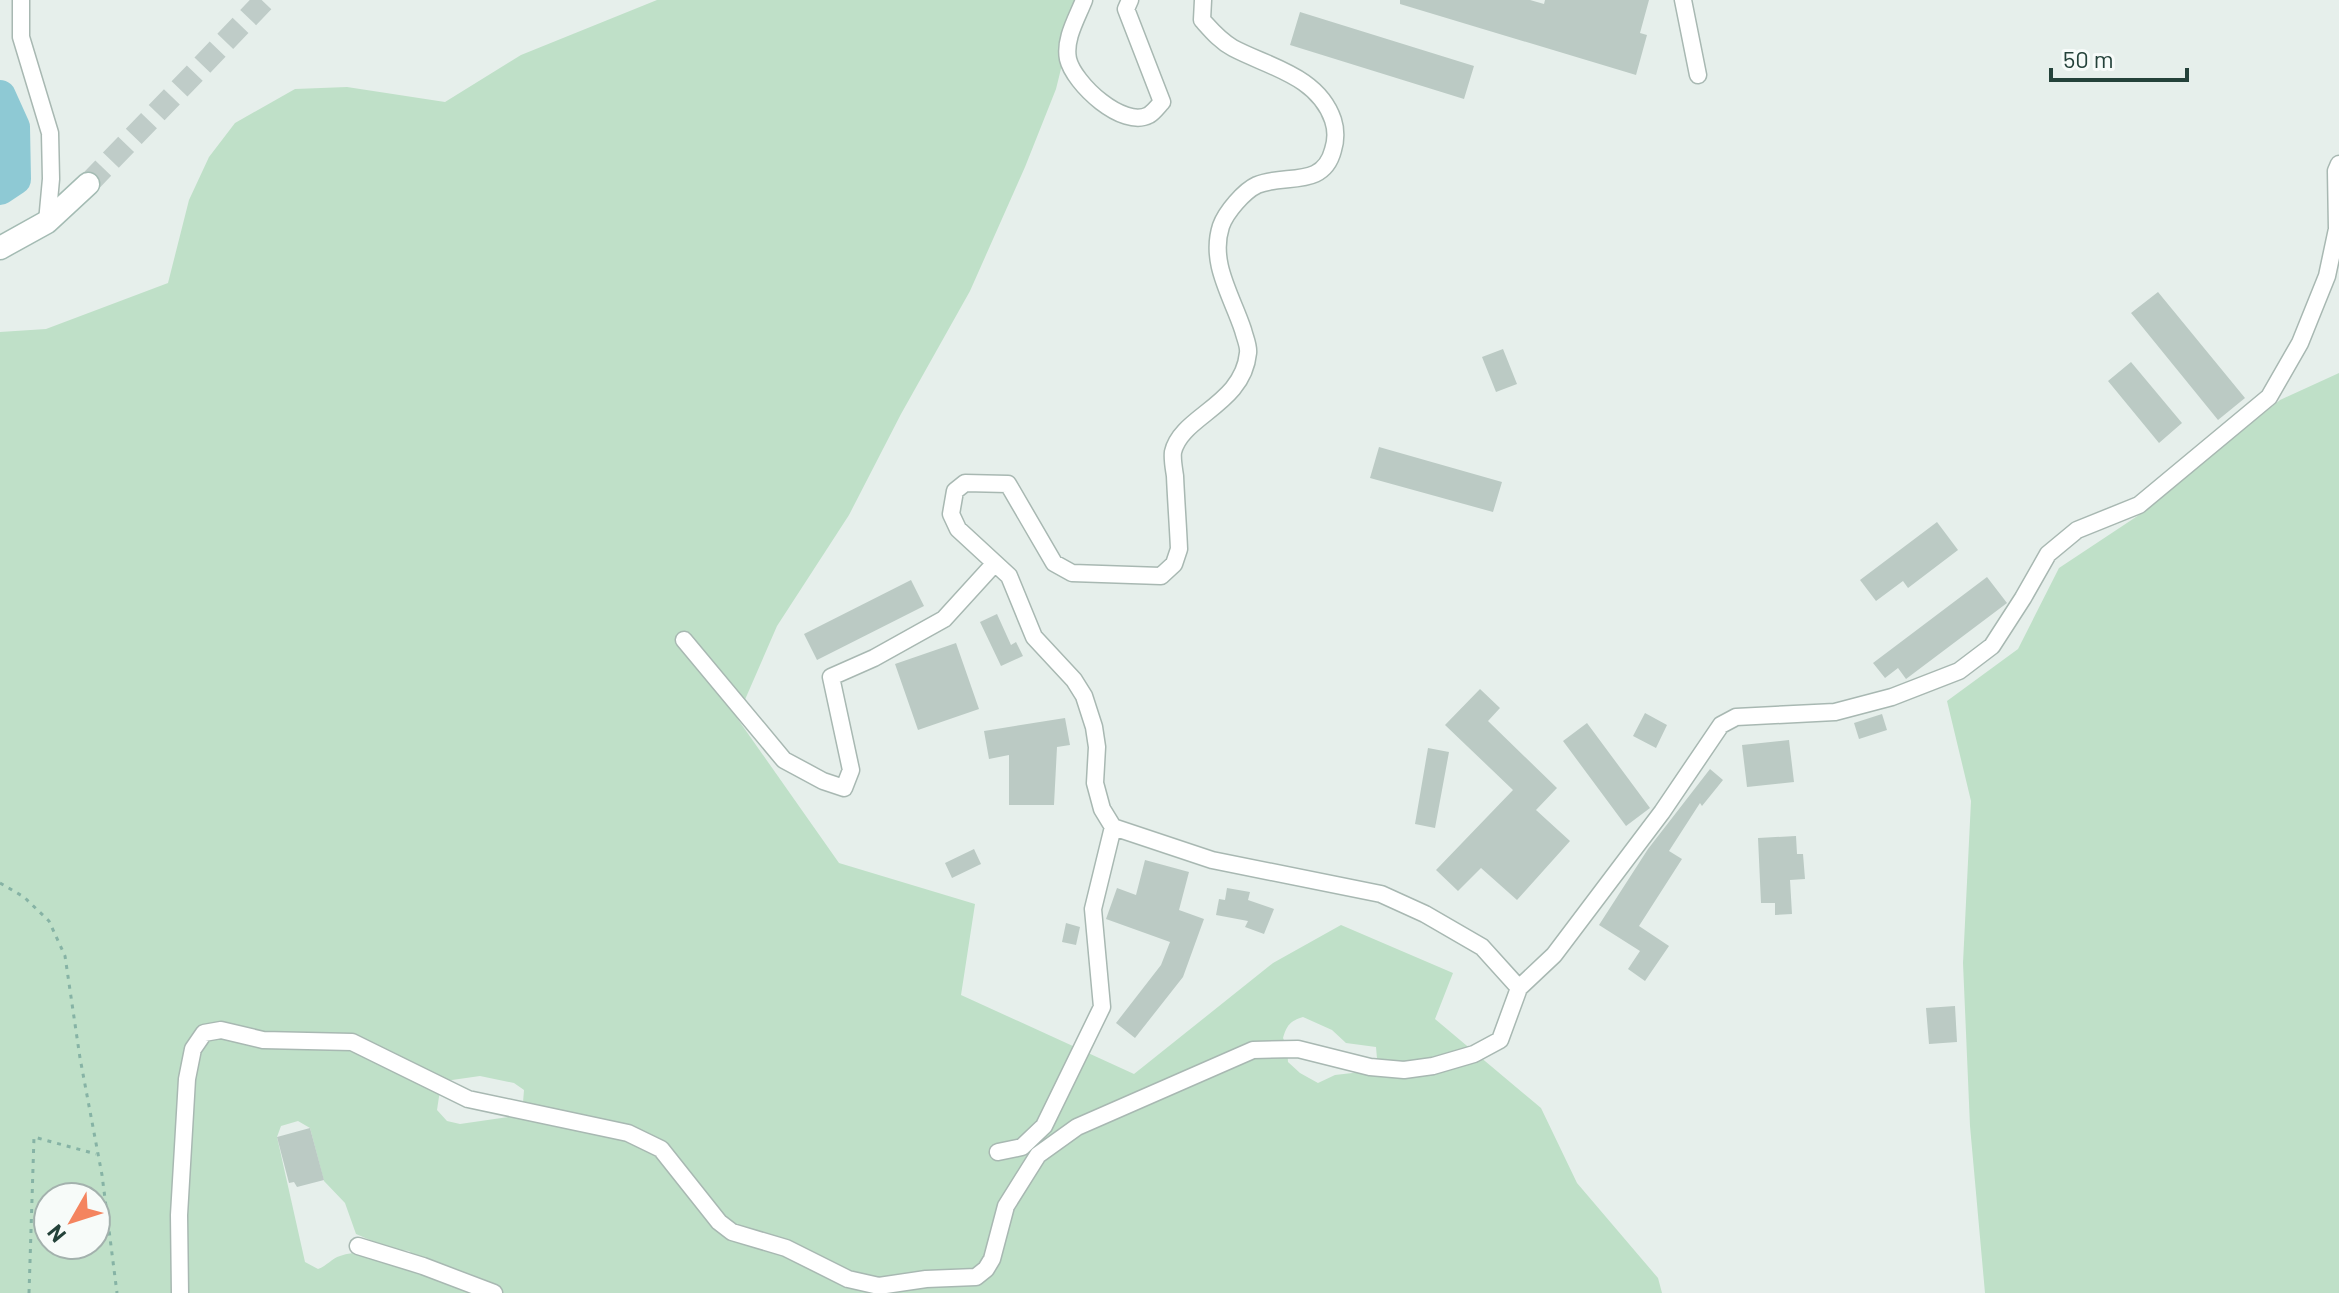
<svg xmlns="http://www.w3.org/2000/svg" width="2339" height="1293" viewBox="0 0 2339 1293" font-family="Barlow,sans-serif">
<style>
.green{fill:#bfe0c8;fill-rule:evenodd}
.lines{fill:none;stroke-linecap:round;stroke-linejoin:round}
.river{stroke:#8ec9d4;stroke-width:32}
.building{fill:#bbcac4}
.secondary-tunnel{stroke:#bfccc8;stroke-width:22;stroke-dasharray:22 11;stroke-linecap:butt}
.street-casing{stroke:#a8b8b2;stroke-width:19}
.secondary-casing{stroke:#a4bbb3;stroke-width:25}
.path{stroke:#86b3a5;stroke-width:3;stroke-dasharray:4 6;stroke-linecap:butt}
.street{stroke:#fff;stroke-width:16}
.secondary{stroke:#fff;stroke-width:22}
</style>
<rect width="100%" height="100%" fill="#e6efeb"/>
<path class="green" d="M657,0h421l-22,89 -31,78 -55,124 -69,123 -52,101 -72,111 -40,92 102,145 136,41 -14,91 173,79 139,-111 68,-38 112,48 -18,46 106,89 36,75 81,95 4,15h-1662v-961l46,-3 122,-46 21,-83 20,-43 26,-34 60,-34 52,-2 98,15 76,-47zM1303,1017l29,13 14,13 30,4 2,23 -43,5 -17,8 -18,-10 -12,-11 -1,-15 -4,-9c4,-13 7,-17 20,-21zM480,1076l34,7 10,7 -2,25 -62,9 -13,-3 -10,-11 3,-20 5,-9zM298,1121l12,7 14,53 21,22 11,31 35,15 18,2 8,8c-24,-3 -54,-11 -77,-3 -8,2 -13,10 -22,13l-13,-7 -28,-125 4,-11zM48,1197h48v48h-48z
M2339,373v920h-354l-15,-167 -7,-163 8,-162 -24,-100 71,-52 41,-81 80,-53 141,-115z"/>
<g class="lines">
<path class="river" d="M0,96l14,31 1,52 -15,10"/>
</g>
<path class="building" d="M1400,0h130l14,4 1,-4h104l-9,33 7,2 -11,40 -236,-71z
M1300,12l174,54 -10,33 -174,-54z
M2158,292l87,106 -27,22 -87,-107z
M1503,349l14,35 -21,8 -14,-35z
M2131,362l51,61 -23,20 -51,-62z
M1379,447l123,35 -9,30 -123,-34z
M1937,522l21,28 -50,38 -5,-7 -27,20 -16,-21z
M1987,577l20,26 -101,76 -8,-11 -13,10 -12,-15z
M911,580l13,26 -107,54 -13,-26z
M997,614l14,31 5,-3 7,14 -22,10 -21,-44z
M956,643l23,66 -61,21 -23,-66z
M1480,689l20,19 -12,13 69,67 -21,22 34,31 -53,59 -36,-32 -23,23 -22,-21 77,-80 -68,-65z
M1645,713l22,12 -11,23 -23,-12z
M1882,714l5,16 -28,9 -5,-16z
M1065,718l5,27 -13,2 -3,58h-45v-50l-20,4 -5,-28z
M1587,723l63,85 -24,18 -63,-85z
M1789,740l5,42 -47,5 -5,-42z
M1428,748l21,4 -14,76 -20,-4z
M1710,769l13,11 -21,26 -2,-3 -31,48 13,8 -43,67 30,20 -24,35 -17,-12 12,-18 -41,-26 49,-76z
M1796,836l1,18h6l2,25 -15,1 2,34 -17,1v-12h-14l-3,-65z
M974,849l7,15 -29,14 -7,-15z
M1145,860l44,12 -10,38 25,9 -21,58 -48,61 -19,-15 45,-58 9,-23 -64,-23 11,-31 19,7z
M1227,888l23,4 -2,8 26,9 -10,25 -19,-7 3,-6 -32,-6 3,-16 6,1z
M1066,923l14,4 -4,18 -14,-3z
M1955,1006l2,36 -28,2 -3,-36z
M310,1128l14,52 -27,7 -3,-5 -5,1 -12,-46z"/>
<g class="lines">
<path class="secondary-tunnel" d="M88,184l177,-184"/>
<defs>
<path id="street" d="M21,0v37l29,96 1,46 -4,43
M1084,0c-7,18 -20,39 -16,59 6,25 55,70 81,56 5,-3 10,-10 13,-13l-36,-93 4,-9
M1203,0l-1,20c9,10 18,21 31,28 36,19 85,28 100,72 3,9 3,21 0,30 -10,39 -48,23 -76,35 -13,6 -31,27 -36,41 -12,37 11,70 22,104 2,8 6,16 5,23 -5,52 -67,63 -75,99 -1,7 1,17 2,24 1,24 3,49 4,73l-5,15 -13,12 -89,-3 -18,-10 -46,-79 -43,-1 -10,8 -4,23 7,15 51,47 25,61 40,43 10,16 10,31 3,20 -2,36 7,26 11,18 99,33 169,34 44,20 57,33 37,41
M1683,0l15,75
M684,640l100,120 39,21 21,7 7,-18 -20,-93 43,-19 70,-39 51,-56
M998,1152l24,-5 22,-21 58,-119 -9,-98 20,-82
M358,1246l65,20 71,27
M180,1293l-1,-78 8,-136 6,-30 11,-16 17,-3 42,10 89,2 116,57 160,34 33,16 58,73 13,10 54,16 62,31 31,7 47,-7 50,-2 10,-8 6,-10 14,-53 32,-51 39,-28 176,-77 45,-1 72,18 34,3 29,-4 41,-12 26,-14 19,-52 35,-33 108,-143 59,-87 15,-8 99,-5 57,-15 67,-26 33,-25 31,-48 25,-44 29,-24 62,-25 130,-108 31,-54 27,-67 10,-47 -1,-58 3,-7"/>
<path id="secondary" d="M0,248l47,-26 41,-38"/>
</defs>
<use href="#street" class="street-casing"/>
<use href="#secondary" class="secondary-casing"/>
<path class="path" d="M0,883l24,14 25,24 16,35 15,102 22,117 15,118
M29,1293l5,-156 62,17"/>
<use href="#street" class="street"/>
<use href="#secondary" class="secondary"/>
</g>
<g transform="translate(72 1221) rotate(231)"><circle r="38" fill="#f7fbf9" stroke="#a3b1ad" stroke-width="2"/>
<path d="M0-6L14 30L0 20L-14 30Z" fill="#f4845f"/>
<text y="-12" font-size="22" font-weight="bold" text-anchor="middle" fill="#24423a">N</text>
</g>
<path d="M2051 68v12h136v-12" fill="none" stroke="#24423a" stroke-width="4"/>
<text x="2063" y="68" font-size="24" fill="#24423a" stroke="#f7fbf9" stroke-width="6" paint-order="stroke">50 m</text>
</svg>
